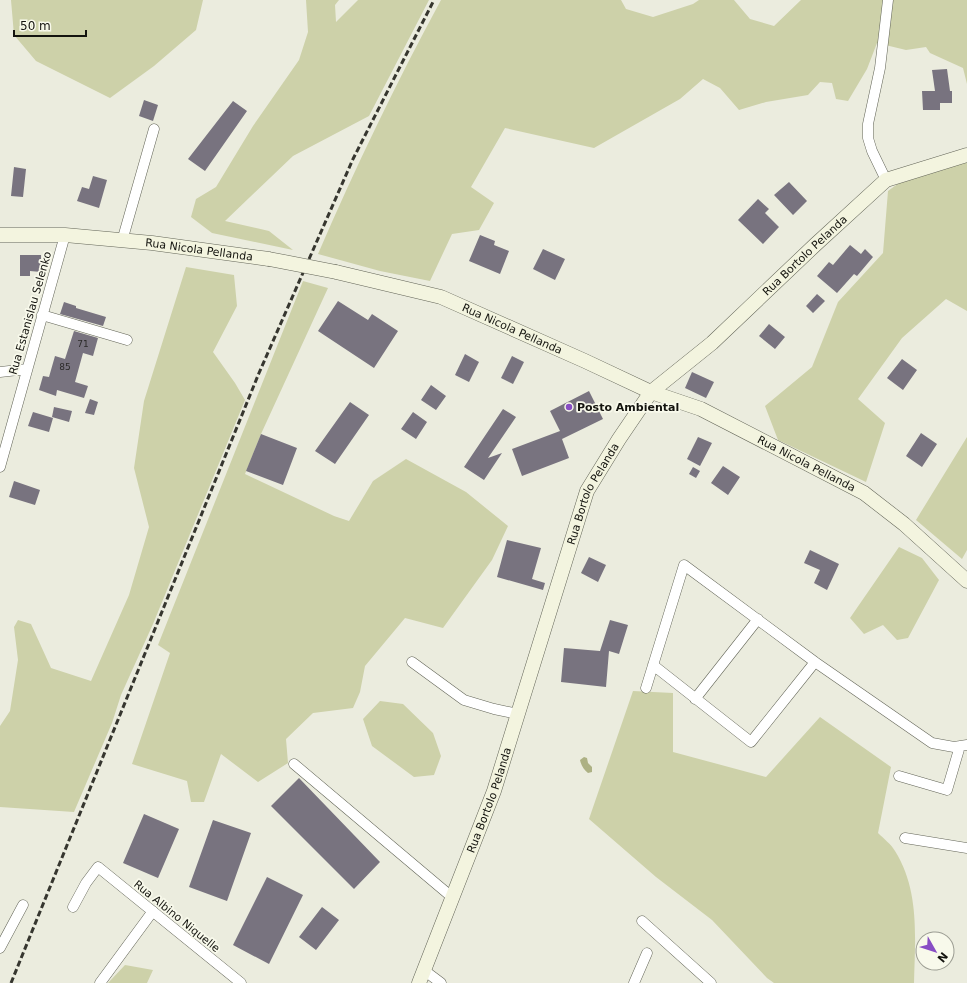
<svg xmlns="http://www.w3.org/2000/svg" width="967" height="983" viewBox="0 0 967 983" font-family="'DejaVu Sans',sans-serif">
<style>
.green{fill:#cdd1a9}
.water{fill:#adb184}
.building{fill:#78737f}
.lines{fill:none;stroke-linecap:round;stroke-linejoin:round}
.street-casing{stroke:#636558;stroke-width:11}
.secondary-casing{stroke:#636558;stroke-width:15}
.street{stroke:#fff;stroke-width:10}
.secondary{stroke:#f3f4df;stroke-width:14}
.rail{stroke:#36362f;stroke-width:3;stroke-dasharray:6 3;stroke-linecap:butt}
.secondary-bridge-casing{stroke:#636558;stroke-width:15;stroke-linecap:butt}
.secondary-bridge{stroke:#f3f4df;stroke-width:14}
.poi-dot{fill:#884dc4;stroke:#f8f9eb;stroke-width:1.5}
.labels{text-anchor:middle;stroke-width:3.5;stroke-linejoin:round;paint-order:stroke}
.number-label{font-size:9px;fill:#2c2b2a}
.street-label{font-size:11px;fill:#13130e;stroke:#f8f9eb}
.poi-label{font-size:11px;font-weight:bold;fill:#13130e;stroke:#f8f9eb;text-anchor:start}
</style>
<rect width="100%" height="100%" fill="#ebecde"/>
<path class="green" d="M11,0h192l-7,30 -42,36 -44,32 -74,-37 -22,-26z
M306,0h33l-4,5 1,17 22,-22h71l-60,116 -76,40 -68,65 44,10 24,19 -81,-17 -21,-16 5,-18 20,-12 37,-61 46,-66 9,-28z
M441,0h180l5,9 27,8 40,-13 6,-4h35l16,19 24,7 27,-26h166v84l-4,-16 -33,-15 -4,-6 -20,3 -29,-7 -10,26 -19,32 -12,-2 -4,-16 -12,-1 -12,13 -42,7 -27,8 -19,-22 -17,-9 -23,20 -86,49 -89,-20 -34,59 23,16 -15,27 -27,4 -22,47 -50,-10 -62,-17c37,-86 78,-171 123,-254z
M967,157v154l-21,-12 -44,39 -44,61 27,24 -19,59 -88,-42 -13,-34 47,-39 26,-65 45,-49 5,-62 23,-17z
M186,267l48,8 3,31 -24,46 22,31 10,17 -92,224 -32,71 -9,28 -38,89 -74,-5v-81l10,-15 8,-51 -4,-33 4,-7 13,4 20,44 40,13 38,-86 20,-68 -15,-59 10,-67z
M303,281l25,7 -67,146 -16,40 89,42 15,5 24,-40 33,-22 60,33 42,34 -16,34 -49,68 -38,-10 -40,48 -5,26 -7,16 -40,5 -27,26 2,24 -30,19 -37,-28 -17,48h-13l-4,-21 -55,-17 38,-111 -12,-8z
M967,437v113l-5,9 -46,-39z
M899,547l23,11 17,22 -31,58 -11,2 -14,-15 -19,9 -14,-16z
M633,691l40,2v59l93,25 54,-60 71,50 -13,66c6,6 13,11 17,18 25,40 20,87 19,132h-140l-7,-5 -55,-58 -56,-43 -67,-58z
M380,701l23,3 30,29 8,23 -7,19 -20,2 -42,-31 -9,-27z
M125,965l28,5 -6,13h-39z"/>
<path class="water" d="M584,757l3,1 1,5 4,4v5l-4,1c-4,-3 -7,-8 -8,-13z"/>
<path class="building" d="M947,69l3,22h2v12h-12v7h-17l-1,-19h13l-3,-21z
M144,100l14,5 -5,16 -14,-5z
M233,101l14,10 -42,60 -17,-12z
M14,167l12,2 -3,28 -12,-1z
M93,176l14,4 -8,28 -22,-7 5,-14 7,2z
M789,182l18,19 -14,14 -19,-20z
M758,199l11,10 -4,4 14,14 -16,17 -25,-24z
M480,235l15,6 -1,4 15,6 -9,23 -31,-13z
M850,245l11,9 4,-5 8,8 -16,19 -3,-2 -17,19 -20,-17 12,-14 4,3z
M543,249l22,10 -10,21 -22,-11z
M20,255h21v17l-11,-1v5h-10z
M817,294l8,7 -12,12 -7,-7z
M338,301l30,19 4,-6 26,17 -24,37 -56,-37z
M64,302l12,4v2l30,9 -3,9 -43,-12z
M769,324l16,13 -10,12 -16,-13z
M74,331l24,7 -5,18 -10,-3 -8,29 13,4 -4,12 -27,-8 -1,6 -17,-6 4,-14 6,1 6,-21 10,3z
M465,354l14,8 -10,20 -14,-7z
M512,356l12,6 -11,22 -12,-6z
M902,359l15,11 -14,20 -16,-12z
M692,372l22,10 -8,16 -21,-10z
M431,385l15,11 -10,14 -15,-10z
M589,391l14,28 -41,20 7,19 -47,18 -10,-27 48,-18 -10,-20z
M90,399l8,3 -4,13 -9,-2z
M350,402l19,13 -34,49 -20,-13z
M54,407l18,4 -3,11 -17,-5z
M503,409l13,8 -28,41 14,-5 -18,27 -20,-13z
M33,412l20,6 -4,14 -21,-6z
M413,412l14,10 -11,17 -15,-10z
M921,433l16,11 -15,23 -16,-11z
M261,434l36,14 -14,37 -37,-14z
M698,437l14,6 -12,23 -13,-7z
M723,466l17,11 -12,18 -17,-12z
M693,467l7,4 -4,7 -7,-4z
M14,481l26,9 -5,15 -26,-8z
M507,540l34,8 -9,31 13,4 -2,7 -46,-13z
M810,550l29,14 -12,26 -13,-7 6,-13 -16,-7z
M589,557l17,8 -8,17 -17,-9z
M610,620l18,5 -9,29 -10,-3 -3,36 -45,-5 3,-34 36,3z
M299,778l81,84 -26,27 -83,-83z
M144,814l35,15 -21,49 -35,-15z
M213,820l38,13 -24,68 -38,-14z
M267,877l36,18 -34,69 -36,-19z
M322,907l17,13 -23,30 -17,-13z"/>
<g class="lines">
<defs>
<path id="street" d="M886,180l-14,-29 -4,-13v-14l12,-56 8,-68
M122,241l32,-112
M42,315l85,25
M0,372l27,-3
M0,467l65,-232
M412,662l52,38 30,9 24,5
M653,665l98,77 64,-80
M646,688l38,-123 131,97 117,81 22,4 13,-2
M695,699l63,-80
M294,764l159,134
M899,776l48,14 13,-44
M905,838l62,10
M73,907l13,-24 12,-16 143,116
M642,921l69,62
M0,948l23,-43
M425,971l16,12
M100,983l53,-72
M634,983l13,-30"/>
<g id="secondary">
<path id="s1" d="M0,235h65l87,8 117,16"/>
<path id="s2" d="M336,272l105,25 144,64 66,31 50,17 163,84 40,31 63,57"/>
<path id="s3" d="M419,983l75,-192 93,-300 32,-52 32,-47 61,-49 103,-98 71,-65 81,-25"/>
</g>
</defs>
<use href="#street" class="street-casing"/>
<use href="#secondary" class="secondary-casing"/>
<use href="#street" class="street"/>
<use href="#secondary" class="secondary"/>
<path class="rail" d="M11,983l248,-610 94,-214 81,-159"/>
<defs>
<path id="secondary-bridge" d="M269,259l67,13"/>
</defs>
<use href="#secondary-bridge" class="secondary-bridge-casing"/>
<use href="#secondary-bridge" class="secondary-bridge"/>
</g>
<circle class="poi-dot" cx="569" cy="407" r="4"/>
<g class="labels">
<g class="number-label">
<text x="83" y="347">71</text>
<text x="65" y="370">85</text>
</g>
<g class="street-label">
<text dy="4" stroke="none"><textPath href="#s1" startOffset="200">Rua Nicola Pellanda</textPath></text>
<text dy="4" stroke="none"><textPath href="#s3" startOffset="844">Rua Bortolo Pelanda</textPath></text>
<text transform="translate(30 313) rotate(-74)" y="4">Rua Estanislau Selenko</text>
<text dy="4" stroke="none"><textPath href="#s2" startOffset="186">Rua Nicola Pellanda</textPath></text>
<text dy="4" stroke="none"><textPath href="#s2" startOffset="510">Rua Nicola Pellanda</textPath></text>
<text dy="4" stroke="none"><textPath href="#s3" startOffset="520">Rua Bortolo Pelanda</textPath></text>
<text dy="4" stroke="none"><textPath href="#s3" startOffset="196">Rua Bortolo Pelanda</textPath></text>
<text transform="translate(177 916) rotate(39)" y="4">Rua Albino Niquelle</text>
</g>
<g class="poi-label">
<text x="577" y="411">Posto Ambiental</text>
</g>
</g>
<g transform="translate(935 951) rotate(129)"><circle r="19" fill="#f8f9eb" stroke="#9c9d93"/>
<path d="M0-3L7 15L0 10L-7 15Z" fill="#884dc4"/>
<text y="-6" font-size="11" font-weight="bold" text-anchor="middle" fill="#13130e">N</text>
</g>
<path d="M14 30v6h72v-6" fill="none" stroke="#13130e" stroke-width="2"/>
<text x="20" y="30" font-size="12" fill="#13130e" stroke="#f8f9eb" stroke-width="3" paint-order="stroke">50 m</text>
</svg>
